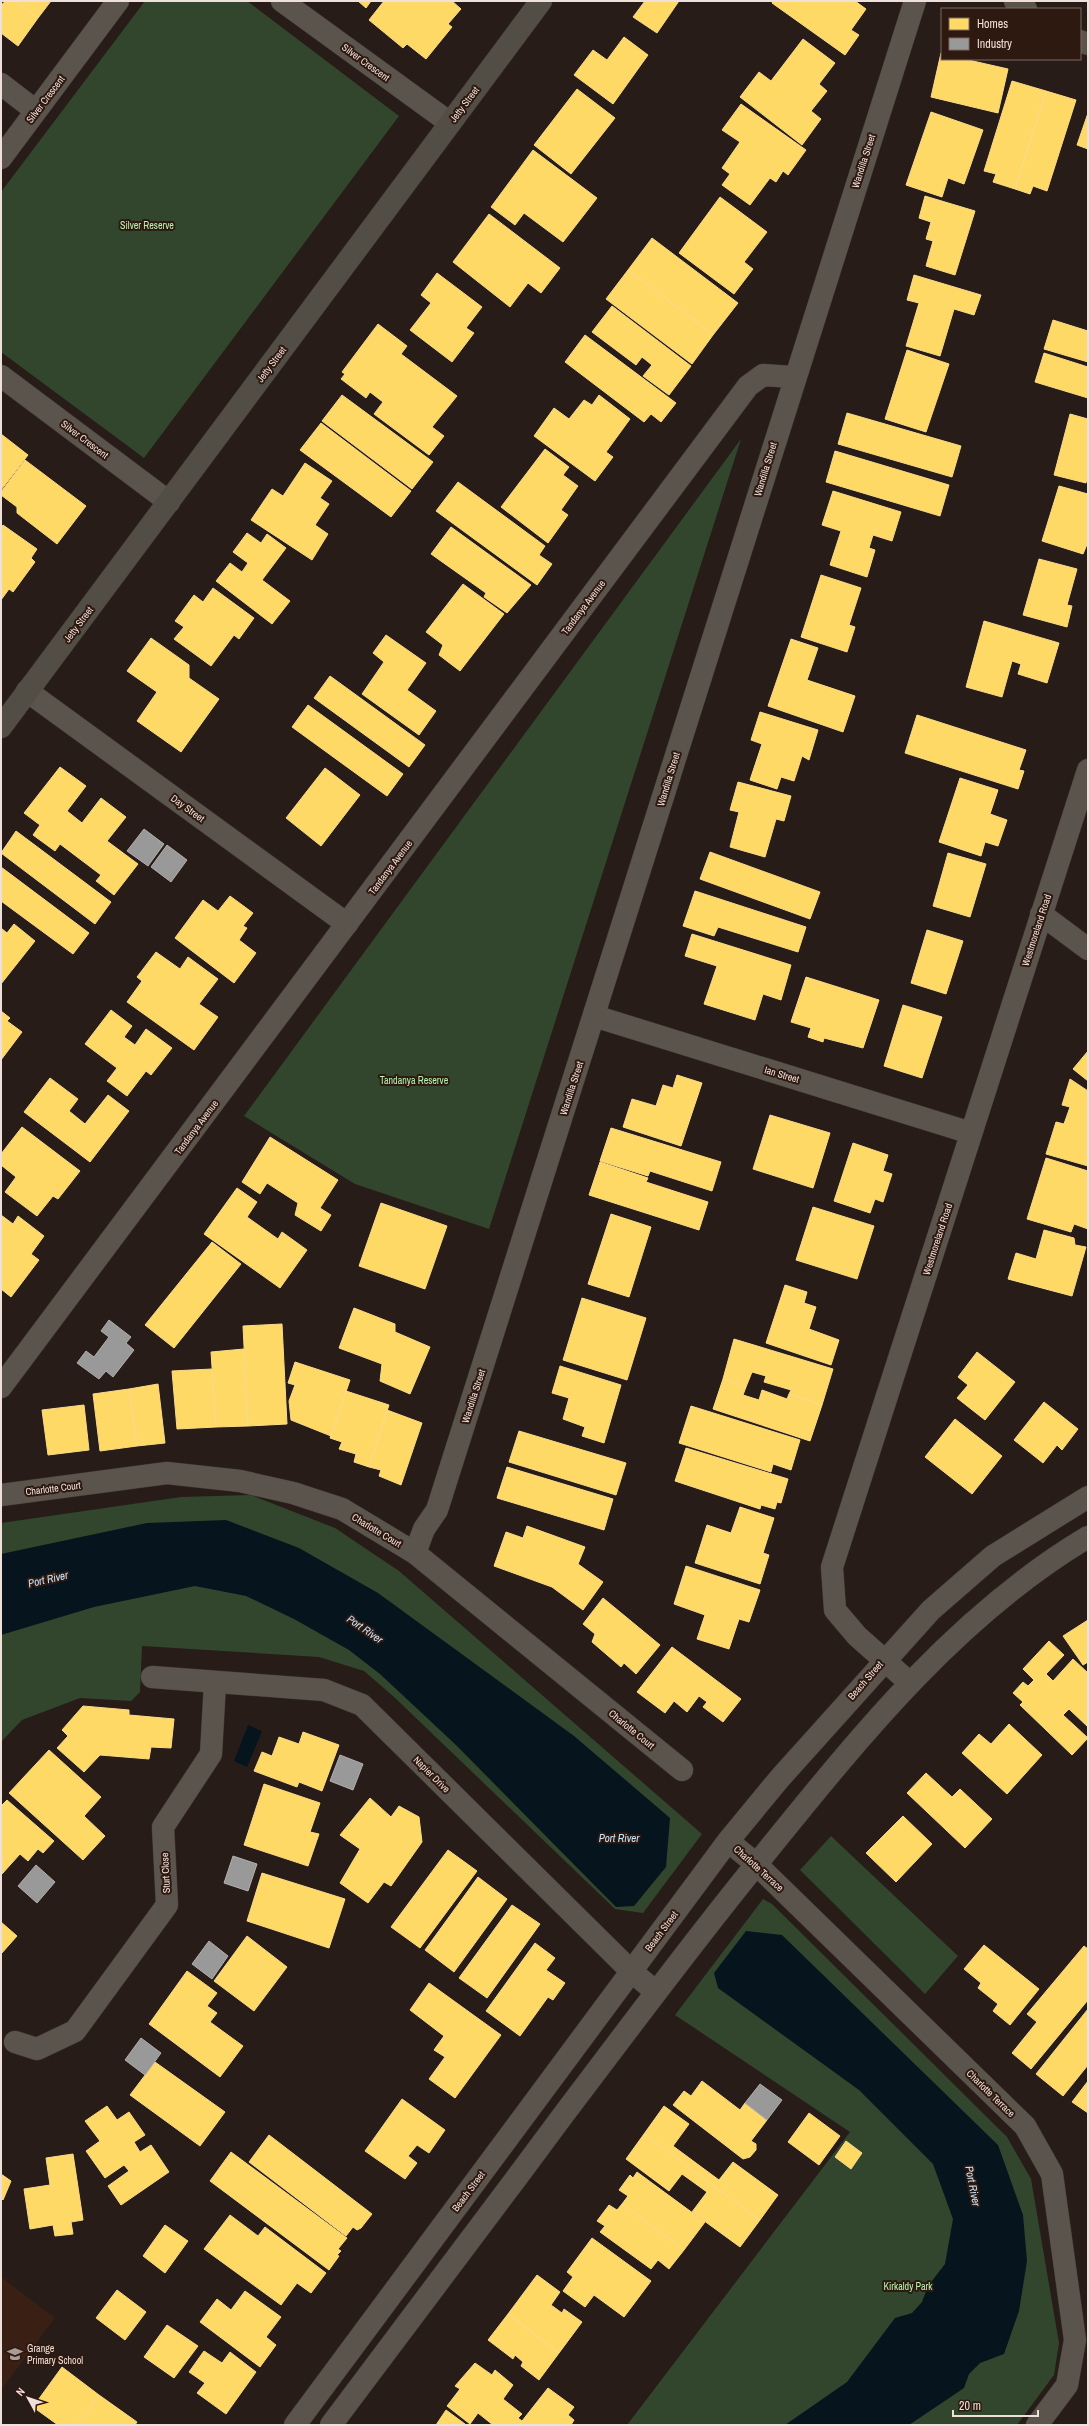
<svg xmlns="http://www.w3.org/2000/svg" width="1089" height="2426" viewBox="0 0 1089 2426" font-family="'Archivo Narrow',sans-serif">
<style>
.built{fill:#391f14}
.green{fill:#31462d}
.water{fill:#06141d}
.homes{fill:#ffd966;stroke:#fadb89}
.industry{fill:#999;stroke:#b3aeac}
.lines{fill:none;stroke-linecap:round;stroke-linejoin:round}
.street-casing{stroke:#413834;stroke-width:23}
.secondary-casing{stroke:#413834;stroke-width:23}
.street{stroke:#5b544d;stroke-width:22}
.secondary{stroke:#534e45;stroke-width:22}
.labels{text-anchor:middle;stroke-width:4;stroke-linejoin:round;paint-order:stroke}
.street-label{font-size:10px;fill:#f0e0da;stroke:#2e1910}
.park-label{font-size:10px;fill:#b4f5b0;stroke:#2e1910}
.poi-label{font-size:10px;fill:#f0e0da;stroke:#2e1910;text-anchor:start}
.water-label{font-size:11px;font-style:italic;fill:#c7e7fd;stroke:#2e1910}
</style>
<rect width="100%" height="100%" fill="#271c17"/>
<path class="built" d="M1,2277l54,41 -54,72z"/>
<path class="green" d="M145,1h102l152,115 -255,342 -143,-106v-160z
M741,439l-252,790 -134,-45 -111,-68z
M251,1495l84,33 64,43 303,263 -59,79 -28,-4 -222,-213 -29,-25 -45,-14 -177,-11 -2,46 -9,9 -51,-3 -58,22 -21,22v-219l180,-26z
M831,1836l127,120 -33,38 -125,-124z
M763,1899l9,5 235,233 24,42 28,164 -5,32 -37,50h-390l223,-293 -175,-117z"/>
<path class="water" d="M226,1520l73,28 79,45 196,143 96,82 -4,49 -32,39 -18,1 -160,-162 -76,-71 -31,-24 -55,-31 -48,-23 -51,-10 -101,21 -93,28v-81l146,-31z
M248,1725l14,6 -15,36 -13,-6z
M746,1931l36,4 216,210 25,70 4,46 -8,50 -15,43 -24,9 -11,11 -5,14 -55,37h-124l62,-43 48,-64 17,-5 10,-11 6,-16 17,-22 8,-45 -20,-55 -74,-74 -141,-102 -4,-15z"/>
<path class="homes" d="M6,1h9l23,17 -20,28 -17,-13v-28z
M15,1h36l-13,17z
M358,1h13l-5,7z
M384,1h68l9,8 -13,15 4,3 -26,32 -19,-15 -4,4 -34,-28z
M645,1h34l-22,32 -24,-16z
M773,1h82l11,8 -15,21 8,5 -14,20 -73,-52z
M624,37l24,18 -35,49 -39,-29 19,-25 14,10z
M803,39l32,24 -16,21 8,7 -16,20 10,8 -19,26 -62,-48 19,-25 12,9z
M941,53l1,6h22l44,10 -10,44 -67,-16z
M1012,81l34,10 -31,98 -22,-7 3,-8 -12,-3z
M577,89l38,29 -44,56 -37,-29z
M1046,91l30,9 -29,91 -14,-5 -3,8 -15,-5z
M741,104l65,46 -18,25 -5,-4 -7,11 -6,-4 -20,27 -28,-20 8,-11 -8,-6 18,-26 -18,-12z
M931,112l52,18 -19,54 -16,-6 -6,19 -36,-12z
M1088,113v36l-11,-4z
M533,150l64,48 -34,44 -39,-29 -9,12 -24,-18z
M925,196l50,15 -20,64 -29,-9 7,-25 -7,-2 5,-17 -12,-4z
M720,197l47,35 -23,30 9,7 -19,25 -55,-41z
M489,214l71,54 -19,25 -13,-10 -18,24 -57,-45z
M652,238l86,65 -25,32 -85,-65z
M628,270l85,65 -21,29 -86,-65z
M437,273l45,34 -16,21 8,5 -22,29 -42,-32 21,-27 -10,-8z
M914,275l67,20 -7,20 -20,-6 -14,47 -34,-10 13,-43 -12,-3z
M612,306l79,60 -22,29 -26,-19 9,-11 -10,-8 -6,8 -44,-33z
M1053,320l35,11v31l-44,-13z
M378,324l29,22 -6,8 56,42 -25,31 12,9 -15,19 -55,-41 9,-12 -13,-10 -4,6 -25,-19 4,-5 -3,-2z
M585,335l91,68 -15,19 -10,-8 -7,8 -79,-60z
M907,350l42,14 -23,68 -41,-13z
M1044,353l44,14v31l-53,-16z
M342,395l91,67 -21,27 -90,-68z
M599,395l31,24 -24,33 7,5 -18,24 -61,-45 20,-28 15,11 15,-19 8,5z
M847,413l114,33 -9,31 -114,-33z
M1070,414l18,5v54l-2,10 -32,-8z
M321,423l90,68 -20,26 -91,-67z
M1,434l27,21 -27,35z
M545,449l24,18 -6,8 15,11 -17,24 7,5 -20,28 -47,-36z
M835,451l114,34 -9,31 -114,-34z
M25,460l61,46 -29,38 -40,-31v-6l-16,-12v-3z
M305,463l27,18 -12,17 9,6 -14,21 13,9 -16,26 -61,-40 21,-31 11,7z
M458,482l87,64 -6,9 13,9 -15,21 -101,-74z
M1059,486l29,8v48l-5,12 -41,-13z
M833,491l68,21 -9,29 -19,-6 -4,13 6,2 -8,27 -37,-12 11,-34 -19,-6z
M3,525l34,24 -6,9 4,4 -22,30 -4,-3 -8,11v-72z
M451,527l80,58 -24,28 -23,-16 2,-4 -55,-39z
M247,533l14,10 6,-9 19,14 -24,32 28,21 -18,23 -56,-43 14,-18 12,9 6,-9 -15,-11z
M1039,559l38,10 -10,36 5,1 -5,21 -44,-12z
M821,575l40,13 -12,37 6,2 -8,25 -46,-15z
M463,584l41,30 -44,57 -21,-16 4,-10 -17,-13z
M213,588l41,30 -15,21 -5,-4 -23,31 -37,-27 10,-12 -9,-6 19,-26 9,7z
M984,621l75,22 -12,40 -29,-9 3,-10 -9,-3 -10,36 -36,-10z
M386,635l40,28 -19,27 29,21 -17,24 -57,-41 22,-32 -11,-9z
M151,638l38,27v13l30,21 -38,53 -44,-31 20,-29 -30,-21z
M791,639l27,9 -11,32 48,16 -12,36 -75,-26z
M330,676l95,69 -16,22 -95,-69z
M308,705l95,69 -16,22 -95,-69z
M760,712l58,18 -9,30 -7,-4 -8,25 -13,-4 -4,12 -27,-9 12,-36 -11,-4z
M917,715l109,35 -7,20 5,1 -6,18 -113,-36z
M60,767l26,19 -19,25 15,12 19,-25 25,19 -19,24 31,23 -24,31 -18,-14 5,-6 -41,-31 -5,7 -22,-16 7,-10 -16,-12z
M325,768l35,27 -39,51 -35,-28z
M960,778l38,12 -8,24 17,6 -9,26 -13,-4 -4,14 -42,-14z
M738,782l53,14 -7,25 -8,-2 -11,38 -35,-10 9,-35 -9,-2z
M16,831l95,71 -16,22 -94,-71z
M710,852l110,40 -10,27 -110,-40z
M948,853l38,11 -16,53 -37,-11z
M1,867l88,66 -16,21 -72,-53z
M695,891l111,36 -8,25 -80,-25 -4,9 -31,-10z
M230,896l23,17 -10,13 4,2 -8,12 17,13 -22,30 -59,-45 28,-38 15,11z
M14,924l21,17 -34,43v-56l6,5z
M927,930l36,11 -17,53 -35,-11z
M692,934l99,31 -10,35 -18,-6 -8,26 -51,-16 13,-38 -32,-10z
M156,952l24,17 8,-12 30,22 -19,25 19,13 -24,33 -67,-48 15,-21 -5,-4z
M806,977l73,23 -16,48 -39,-10 -1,4 -15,-5 3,-9 -20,-6z
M903,1005l39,12 -20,61 -38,-12z
M111,1010l21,16 -8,11 11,8 11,-16 26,19 -21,27 -5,-4 -19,25 -20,-15 10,-13 -32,-24z
M1,1011l9,7 -3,3 15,11 -21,28z
M1088,1051v30l-15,-12z
M677,1075l25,8 -21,63 -58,-19 9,-28 24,7 7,-21 10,3z
M50,1078l28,21 -9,12 16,13 23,-29 21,16 -39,51 -66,-50z
M1070,1079l18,12v75l-42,-12 10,-32 8,2 6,-17 -8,-2z
M770,1115l60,18 -17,55 -60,-19z
M22,1127l58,44 -22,28 -5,-3 -16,20 -32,-24 11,-15 -15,-12v-11z
M611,1128l110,34 -9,29 -62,-20 -2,5 -48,-15z
M270,1137l68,43 -18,28 11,7 -10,16 -26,-16 3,-12 -31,-20 -7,11 -18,-12z
M853,1143l35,12 -5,16 9,3 -9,28 -8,-3 -5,14 -36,-12z
M1046,1158l42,13v58l-14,-5 -3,8 -44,-13z
M600,1162l48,16 -2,4 62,20 -9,28 -110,-35z
M237,1188l20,14 -10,15 31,22 4,-7 25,18 -27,38 -76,-54z
M381,1203l66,23 -22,63 -66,-23z
M813,1207l61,19 -17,53 -61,-19z
M611,1214l40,13 -22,70 -41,-13z
M1,1215l12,9 5,-8 26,20 -13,18 8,6 -28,37 -10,-8z
M1044,1230l30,8 1,7 11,2 -14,49 -64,-17 8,-26 20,6z
M212,1242l29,22 -67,84 -29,-23z
M785,1285l22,7 -3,11 12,4 -7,22 30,11 -8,25 -65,-22z
M582,1298l64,20 -19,62 -64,-20z
M354,1308l41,16v8l35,15 -20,47 -30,-13 2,-17 -43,-16z
M282,1324l5,100 -39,2 -5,-100z
M734,1339l99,30 -11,36 -33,-11 2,-4 -27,-8 2,-6 -14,-4 -6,15 -23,-8z
M244,1349l4,77 -32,1 -5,-75z
M977,1352l38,30 -30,38 -28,-22 11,-13 -10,-8z
M295,1362l55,18 -19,56 -40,-16 -2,-19 6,-16 -7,-2z
M560,1366l61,19 -17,58 -22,-7 3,-9 -22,-8 6,-21 -17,-5z
M212,1369l4,58 -39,2 -5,-58z
M723,1379l23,8 -3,8 16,5 3,-10 25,9 2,-5 33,11 -12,36 -97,-32z
M158,1384l7,59 -28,3 -8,-57z
M129,1389l8,57 -37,5 -7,-57z
M346,1391l43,14 -20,62 -15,-5 2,-8 -17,-5 3,-7 -12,-4z
M1044,1402l34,27 -16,21 -5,-5 -14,18 -29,-23z
M84,1405l5,45 -41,5 -6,-45z
M691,1406l109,34 -9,30 -18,-6 -2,8 -92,-29z
M387,1410l35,13 -21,62 -22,-9 2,-6 -12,-3z
M955,1419l47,37 -30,38 -47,-37z
M519,1431l107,32 -10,32 -107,-33z
M686,1448l102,31 -7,24 -4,-1 -2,7 -14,-4 -1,4 -85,-28z
M507,1467l106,32 -9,31 -107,-32z
M740,1507l34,11 -11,35 6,2 -9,29 -65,-21 12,-38 24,8z
M527,1526l58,21 -7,17 25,18 -20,28 -31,-23 -58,-21 12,-34 17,6z
M686,1566l74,24 -11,32 -10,-3 -10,30 -32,-10 8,-24 -31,-11z
M603,1598l57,47 -24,29 -12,-11 -3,4 -29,-25 3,-8 -12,-10z
M1088,1620v42l-5,3 -20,-29z
M1049,1641l15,14 -18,19 7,7 20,-22 15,14v54l-19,-18 -6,6 25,23 -16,17 -52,-50 3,-3 -10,-9 10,-11 5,4 6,-6 -11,-11z
M672,1647l69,52 -18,23 -20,-15 4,-5 -8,-6 -12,16 -13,-11 -9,12 -28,-21z
M83,1706l46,4v5l45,4 -3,29 -20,-1 -2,12 -49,-4 -16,17 -27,-24 11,-12 -6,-6z
M1009,1724l33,31 -35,39 -45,-41 17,-19 12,10z
M303,1732l36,13 -17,46 -23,-9 -2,5 -43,-16 8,-19 10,4 7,-19 20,7z
M49,1750l52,47 -17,19 21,20 -22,24 -74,-67z
M926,1773l26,24 8,-8 32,30 -27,29 -58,-55z
M264,1784l56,19 -10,29 9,2 -11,32 -64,-21z
M370,1798l21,19 8,-11 20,11 3,25 -31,44 -7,-4 -16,21 -28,-20 20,-34 -20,-14z
M7,1800l47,41 -11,12 -5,-4 -10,12 -8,-7 -18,20 -1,-68z
M903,1816l29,28 -36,38 -30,-29z
M448,1850l29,21 -57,77 -29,-21z
M262,1873l83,26 -16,49 -82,-27z
M478,1877l29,22 -53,73 -29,-22z
M512,1905l28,19 -53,74 -28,-20z
M1,1922l16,14 -16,18z
M247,1936l40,31 -33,44 -40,-30z
M535,1943l20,15 -9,12 19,13 -12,17 -5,-3 -28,39 -34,-25z
M984,1945l55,44 -29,36 -17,-14 5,-7 -20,-16 3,-5 -17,-14z
M1084,1946l4,3v51l-57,69 -19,-16 25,-31 -10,-8z
M187,1971l30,22 -10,13 10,7 -7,9 33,24 -23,31 -71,-53z
M429,1983l72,52 -46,63 -26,-19 16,-22 -11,-7 10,-14 -34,-26z
M1088,2009v56l-25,31 -27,-22z
M155,2062l70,50 -25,34 -70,-51z
M702,2081l38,29 5,-7 22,17 -16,21 5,3v6l-6,7 -7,2 -70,-54 11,-14 7,5z
M1088,2081v32l-16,-11z
M402,2099l43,31 -16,23 -12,-8 -9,11 9,7 -12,16 -40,-28z
M107,2106l10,14 12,-8 16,23 -11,7 6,10 11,-7 18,27 -48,33 -13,-19 21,-15 -5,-6 -19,13 -19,-27 14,-10 -15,-20z
M664,2106l25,18 -16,22 46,34 14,-18 45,33 -18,25 -116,-86z
M809,2113l31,23 -21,29 -31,-23z
M644,2134l116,86 -20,27 -48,-35 15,-20 -25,-18 -13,17 -43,-32z
M269,2135l103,79 -11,14 -4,2 -4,-3 -7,9 -97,-74z
M846,2141l16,12 -11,16 -16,-12z
M231,2152l116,86 -9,11 3,2 -4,4 2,1 -10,14 -119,-89z
M73,2154l10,66 -12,2 2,12 -18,2 -2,-11 -23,4 -6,-40 26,-4 -4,-27z
M637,2172l68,50 -21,28 -62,-46 6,-8 -9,-6 11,-15 3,3z
M1,2174l10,7 -8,19 -2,-2z
M622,2204l62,46 -15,19 -11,-9 -7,9 -51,-37 5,-6 -8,-5 12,-16 8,5z
M230,2215l28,21 7,-9 61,46 -15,20 -14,-10 -16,22 -77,-56z
M165,2225l23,16 -23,32 -22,-17z
M592,2238l59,43 -27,36 -30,-22 -9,12 -22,-16 10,-14 -6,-5z
M537,2275l23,17 -9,13 11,8 2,-4 18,13 -23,31 -51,-39z
M117,2290l29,22 -21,28 -29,-22z
M245,2291l36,26 -15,20 10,8 -16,22 -60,-45 17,-23 14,11z
M508,2314l51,39 -20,27 -18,-14 2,-4 -8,-7 -2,4 -25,-19z
M167,2325l31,21 -24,32 -30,-21z
M204,2351l18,12 8,-11 26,20 -30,42 -29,-21 8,-10 -16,-11z
M475,2363l17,12 3,-5 18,15 -10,14 19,15 -4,4 4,3 26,-33 26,19 -6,8 6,5 -3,5h-78l-15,-12 -8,11 -23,-18 13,-17 -5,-3z
M62,2367l37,28 -22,30h-19l-25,-18z
M99,2395l38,27 -2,3h-58z
M446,2410l19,14 -1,1h-28z"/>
<path class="industry" d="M144,829l20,15 -16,22 -21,-15z
M167,845l20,15 -16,22 -20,-15z
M109,1320l22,17 -5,6 8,7 -21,27 -7,-6 -7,8 -22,-16 9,-12 8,6 15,-20 -8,-6z
M340,1755l23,9 -10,26 -23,-9z
M233,1856l24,8 -9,27 -24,-8z
M36,1865l19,17 -18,21 -19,-17z
M209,1941l19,15 -16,23 -20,-15z
M141,2038l20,15 -16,22 -20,-15z
M760,2084l22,16 -15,20 -22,-17z"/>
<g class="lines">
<defs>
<path id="street" d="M282,1l168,122
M1015,1l11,8
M1080,41l8,3
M1,84l35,27
M1,158l117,-157
M1,376l168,126
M27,691l320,233
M1041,914l47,35
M594,1016l377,117
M1,1387l747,-1001 15,-11 30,2
M1,1495l166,-22 73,8 53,12 49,16 73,44 267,217
M415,1553l9,-24 13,-19c160,-503 316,-1007 478,-1509
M152,1677l172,13 38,15 269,266 25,21
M910,1683l-53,-47 -22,-26 -3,-43 256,-797
M728,1841l28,23 269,262 27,48 23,166 -8,45 -30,40
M15,2042l22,7 38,-18 92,-126 -4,-78 48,-73 4,-71
M295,2425l433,-584 52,-63 151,-168 62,-54 95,-59
M331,2425c78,-104 156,-207 233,-311 63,-83 125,-167 191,-248 98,-121 197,-248 333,-329"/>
<path id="secondary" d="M1,727l540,-726"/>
</defs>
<use href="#street" class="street-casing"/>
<use href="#secondary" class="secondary-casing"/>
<use href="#street" class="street"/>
<use href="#secondary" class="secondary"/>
</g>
<defs>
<symbol id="school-bare" viewBox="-9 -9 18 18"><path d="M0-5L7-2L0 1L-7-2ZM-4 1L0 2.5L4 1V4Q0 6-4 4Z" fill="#aa9b96" stroke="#2e1910" stroke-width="2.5" paint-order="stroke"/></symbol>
</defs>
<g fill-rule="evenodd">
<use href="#school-bare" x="4" y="2343" width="22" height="22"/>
</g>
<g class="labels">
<g class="street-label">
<text transform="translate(366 62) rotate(36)" y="4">Silver Crescent</text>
<text transform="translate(45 99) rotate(-53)" y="4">Silver Crescent</text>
<text transform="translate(464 104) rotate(-53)" y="4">Jetty Street</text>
<text transform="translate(863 161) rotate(-72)" y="4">Wandilla Street</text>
<text transform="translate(271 364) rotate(-53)" y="4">Jetty Street</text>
<text transform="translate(85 439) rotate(37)" y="4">Silver Crescent</text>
<text transform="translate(765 469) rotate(-73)" y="4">Wandilla Street</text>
<text transform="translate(583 607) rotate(-53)" y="4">Tandanya Avenue</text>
<text transform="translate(78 624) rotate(-53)" y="4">Jetty Street</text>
<text transform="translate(668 779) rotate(-73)" y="4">Wandilla Street</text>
<text transform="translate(188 808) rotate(36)" y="4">Day Street</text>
<text transform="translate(390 867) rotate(-53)" y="4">Tandanya Avenue</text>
<text transform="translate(1036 930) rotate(-72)" y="4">Westmoreland Road</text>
<text transform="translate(782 1074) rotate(17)" y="4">Ian Street</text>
<text transform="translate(571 1088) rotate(-72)" y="4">Wandilla Street</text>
<text transform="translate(196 1127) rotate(-53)" y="4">Tandanya Avenue</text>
<text transform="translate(937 1239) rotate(-72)" y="4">Westmoreland Road</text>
<text transform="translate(473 1396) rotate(-72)" y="4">Wandilla Street</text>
<text transform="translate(53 1488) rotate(-7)" y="4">Charlotte Court</text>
<text transform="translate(377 1530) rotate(31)" y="4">Charlotte Court</text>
<text transform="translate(865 1680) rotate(-49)" y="4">Beach Street</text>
<text transform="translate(632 1729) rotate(39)" y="4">Charlotte Court</text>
<text transform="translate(432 1774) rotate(45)" y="4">Napier Drive</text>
<text transform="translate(759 1868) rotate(42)" y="4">Charlotte Terrace</text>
<text transform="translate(165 1873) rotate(-93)" y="4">Sturt Close</text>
<text transform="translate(661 1931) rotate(-53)" y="4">Beach Street</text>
<text transform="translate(991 2093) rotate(44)" y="4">Charlotte Terrace</text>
<text transform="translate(468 2191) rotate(-53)" y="4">Beach Street</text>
</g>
<g class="park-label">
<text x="147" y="229">Silver Reserve</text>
<text x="414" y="1084">Tandanya Reserve</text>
<text x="908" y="2290">Kirkaldy Park</text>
</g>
<g class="poi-label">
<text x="27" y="2352">Grange<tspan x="27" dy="12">Primary School</tspan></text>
</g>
<g class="water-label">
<text transform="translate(48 1579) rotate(-13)" y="4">Port River</text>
<text transform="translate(365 1629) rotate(35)" y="4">Port River</text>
<text x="619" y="1842">Port River</text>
<text transform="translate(973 2186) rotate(79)" y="4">Port River</text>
</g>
</g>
<rect width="1089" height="2426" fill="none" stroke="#f0e0da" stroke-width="4"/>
<rect x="941" y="8" width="140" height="52" fill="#2e1910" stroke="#7c6961"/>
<rect x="949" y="18" width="20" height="12" fill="#ffd966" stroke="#7c6961"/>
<text x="977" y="28" font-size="12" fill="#f0e0da">Homes</text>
<rect x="949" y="38" width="20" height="12" fill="#999999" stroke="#7c6961"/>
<text x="977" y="48" font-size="12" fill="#f0e0da">Industry</text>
<g transform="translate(28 2398) rotate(310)" stroke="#2e1910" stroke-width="3" paint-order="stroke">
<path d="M0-3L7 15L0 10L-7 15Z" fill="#f0e0da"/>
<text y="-6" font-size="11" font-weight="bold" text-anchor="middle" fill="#f0e0da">N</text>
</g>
<path d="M953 2410v6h85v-6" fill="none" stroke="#f0e0da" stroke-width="2"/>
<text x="959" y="2410" font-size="12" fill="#f0e0da" stroke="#2e1910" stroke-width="3" paint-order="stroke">20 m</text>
</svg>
